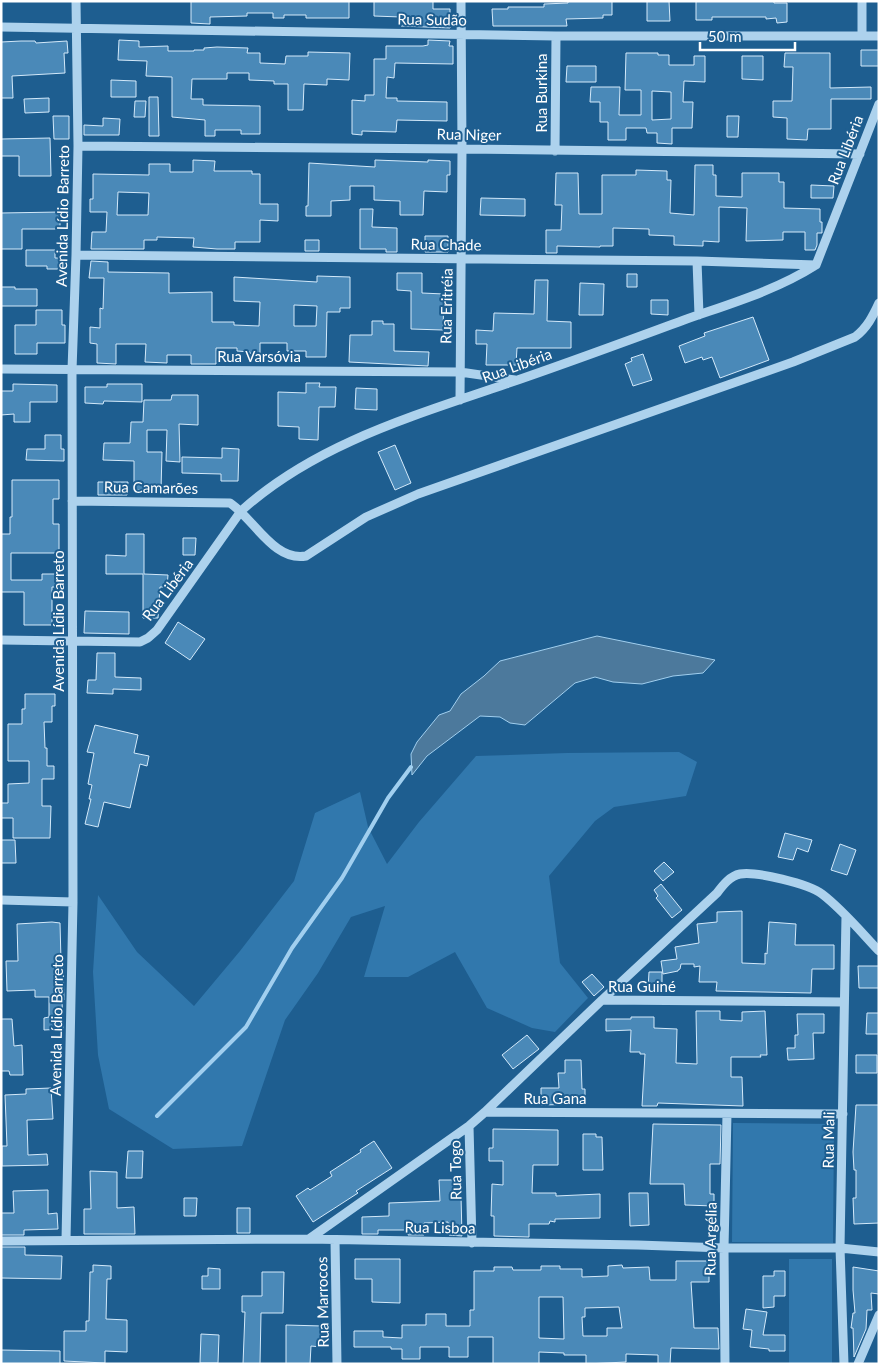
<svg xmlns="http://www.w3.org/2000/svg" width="880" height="1365" viewBox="0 0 880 1365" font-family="Lato,sans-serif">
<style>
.green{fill:#3178ad}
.water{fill:#4c799c;stroke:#a1cfef}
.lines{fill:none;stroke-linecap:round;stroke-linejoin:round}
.stream{stroke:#a1cfef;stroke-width:4}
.building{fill:#4a89b8;stroke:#d3e9fa;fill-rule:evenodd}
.minor{stroke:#add2ed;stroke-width:9}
.labels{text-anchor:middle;stroke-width:4;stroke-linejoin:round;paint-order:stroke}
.street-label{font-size:15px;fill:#fff;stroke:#1e5e90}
</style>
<rect width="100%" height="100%" fill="#1e5e90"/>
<path class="green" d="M679,752l18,10 -11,34 -72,11 -19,14 -46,55 11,87 28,35 -33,34 -23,-4 -45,-20 -32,-56 -47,25h-44l21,-71 -34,11 -33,56 -33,47 -43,126 -69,3 -64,-40 -11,-54 -5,-83 5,-77 39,57 57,54 46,-55 54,-70 21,-68 45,-21 8,35 19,37 32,-42 57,-66 91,-3z
M733,1123l101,1 -1,119 -101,-1z
M789,1259h43v105h-43z"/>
<path class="water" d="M597,636l118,24 -12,13 -30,3 -31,8 -29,-2 -18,-5 -20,6 -50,42 -15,-2 -10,-6 -20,-1 -53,40 -15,19 -1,-21 6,-12 22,-27 11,-4 11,-17 23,-18 16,-15z"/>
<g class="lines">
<path class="stream" d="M157,1116l89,-89 46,-79 50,-70 46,-80 23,-31"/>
</g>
<path class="building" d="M191,1h158v17h-43v-3h-22v3h-11v-5h-26v3l-37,1v7l-19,-1z
M374,1h59v8h17v19l-49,-2v-9l-27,-1z
M568,1h44v14h-9v3l-37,1 1,7h-74l-1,-17h16v-2h36v-3l24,-1z
M647,1h22l1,20h-23z
M696,1h78v2h13v19l-10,1 -1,-5 -10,1v-2h-54v3h-16z
M119,40l20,1v6l29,-1v5h26v-1h10v-2l13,-1 31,1 -1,5h13v10l25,1 1,-8h22v-4l42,1 -1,27 -22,-1v6l-23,-1 -1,26h-15v-26h-14v-3l-25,-1v-7h-22v6h-35l-1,20h12v6l57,1v28h-19v-4h-26v6h-10v-16l-33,-3v-40l-26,-1 1,-15 -29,-1z
M428,40l22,1 -1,5h4v18l-58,-1 -1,15 -7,-1 -1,21h11v3l50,1v19l-50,-1 -1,12 -34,-1v4l-10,-1v-34l13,1v-6h9v-36h12v-13h37l5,-1z
M21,41h14l1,2 31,-2 1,12h-4l1,20 -53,3 1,22h-12v-56z
M861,50h18v16h-18z
M626,53h32v2h11v10h25v-9h11v26l-21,-1 -1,21h10l-1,26h-20v16l-15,-1v-10h-10l-1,-5h-20v12h-18v-18h-8v-20h-10l1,-15h29l-1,28h22v-25h-16zM652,91l19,1v27l-19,1z
M785,53h45v35l41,-1v12h-40v30h-23l-1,11 -20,-1v-21l-14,-1v-16h19l1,-34h-9z
M742,56h21v24l-21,-1z
M567,66h29v16h-30z
M111,80l25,1v16h-25z
M149,97h9l1,39h-10z
M49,98v14l-24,1 -1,-14z
M135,101h11l-1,16h-11z
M53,116h16v23h-15z
M727,116h12l-1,21h-11z
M103,118l17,1 -1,16h-35v-10l19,1z
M50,138l1,38h-32v-20h-18v-17z
M193,160l22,1 -1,10h38v3h8v30h18v17l-18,-1v22h-25v7h-18l-24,-2 1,-9 -37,-1v3h-13v9h-53l1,-17h14l1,-20h-17v-13h3v-25l56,1v-11h21v8h23zM118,192l31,1 -1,22h-31z
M375,160l53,2v-2l22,1v14h-3v17l-23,-1 -1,24h-23v-14l-26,-1v-14h-24v14l-19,1v15h-25v-10h2l1,-43 66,4z
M695,165h18v10h3v21l26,1v-24h37v9h5v26l36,1v13h2v11h-5v12l-2,5h-10v-18h-22v8l-37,1 1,-33 -28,-1v35l-16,-1v5l-29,-1v-9l-25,-1v-6l-36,-1v18h-13v1l-43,-1v7h-11v-23h15l1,-25h-7l1,-32h22l1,41h23v-39h34v-5l31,1v9h4l-1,33 24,2z
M811,185l23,1 -1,12h-22z
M481,198l44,1v17l-45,-1z
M360,209h13l-1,18 25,1v24h-11v-3h-26z
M60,212v17h-38v20h-21v-36z
M425,236h23v16h-23z
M305,240h14v11h-14z
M26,250h29v8h5v11h-13v-3h-21z
M91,261l17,1v10l61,1v20l43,-1v30h22v3l25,1 1,-24 -26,-1v-24l83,5v-6l33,1v31h-10v4h-13l-1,45h-20v-6h-19v-8h-27v11h-10v-2l-13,-1v-3h-21v16h-25v-9h-24v8l-22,-1 1,-18h-30v20l-19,-1v-19l-7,-1v-16l10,1v-20l3,1 1,-31h-15zM294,305l23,1 -1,20h-22z
M397,273h25v20l22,1 -1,36 -32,-1v-38l-14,-1z
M627,274h10v13h-10z
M535,280h13l-1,41 24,1v26h-54l-1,17h-30l1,-21h-11v-14l17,1 1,-18 40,1z
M580,283l24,1 -1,31h-24z
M1,287h14v2h22v17h-36z
M651,300h17v15l-17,-1z
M36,310h26v15h3v18h-28v11h-22v-29h21z
M753,317l16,43 -49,18 -8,-21 -9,3 -1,-3 -17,6 -6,-17 26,-10 -1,-3z
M372,321h11v3h11v27l35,1 -1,14 -79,-4 1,-27h22z
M643,354l9,26 -19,6 -8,-22 7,-3 -1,-3z
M306,383h14l-1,4h17l-1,20h-16l-1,33 -19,-1v-12l-21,-1v-34l28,1z
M13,384l44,1v17h-27v20h-16v-8l-13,1v-24h12z
M107,384h35v18l-38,-1 -1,3 -18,-1v-16h22z
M356,388l21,1v21l-22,-1z
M172,395h26v30l-19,-1 1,38 -14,-1 1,-31h-20v22h15l-1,38h-27v-29l-31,-1 1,-17h26l1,-21h12l1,-22h27z
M45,435h16v14h3v12l-38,-1 1,-11h18z
M395,445l16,38 -16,7 -17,-38z
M222,448l17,1 -1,32h-17v-7l-39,-1v-16l40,1z
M12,480h47v19h-6v25h6v29h-48v27h31v-6h17v13h-7v38h-28v-33h-23v-58h9v-17h2z
M98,482h30l-1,13h-29z
M126,534h18v40l24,1 -1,12h-7l-2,31h-15v-44h-37v-19l20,1z
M183,538h13l-1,17h-12z
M85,611l44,1v22l-45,-1z
M178,622l27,17 -15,21 -25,-17z
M97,653h18v24l26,1v12l-28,-1v5l-26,-1 1,-13h8z
M25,694h30v12h-3v16h-8l1,26h2v18h7v13h-12v27h9l-1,32h-37v-20h-12v-15h7v-19l21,-1v-22h-21v-37h14v-15h3z
M95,725l43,10 -4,18 15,3 -2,10 -7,-2 -10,44 -26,-6 -6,25 -13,-3 6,-25h-2l3,-14 -4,-1 6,-31 -7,-1z
M785,833l27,7 -4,12 -11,-4 -4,12 -15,-3z
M1,840h14l1,23h-15z
M840,844l16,6 -9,25 -16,-5z
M664,862l10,10 -11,9 -9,-10z
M661,884l21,26 -10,8 -16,-20 2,-2 -4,-6z
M742,911v52l23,1v-11l2,1 2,-32 27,2 -1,21h39v24h-22l-1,24 -95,-2 1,-9h-18l1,-16 -6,1v-3h-13l-1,5 -2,1v1l-15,3 -2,-13 16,-2 -2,-12 24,-4 -2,-19 20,-2v-10z
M52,922l8,1 1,38h2l1,39h-2l1,29 -19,1v-12l5,-1v-20h-14v-7l-28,1 -1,-30h12l-1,-37z
M858,966h21v22h-20z
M649,972h13v18l-14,-1z
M592,974l12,13 -10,9 -12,-14z
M696,1011h24v9l22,1v-9l23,-1 2,44h-7l1,2h-30v20h11l1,29 -85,-3 -1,3h-15l3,-52h-5v-2h-10l1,-22 -25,1v-12h25v-2h23v11l23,1 -1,34 21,1z
M867,1013h12v21h-13z
M797,1014h27v19h-11l1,26 -26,1 -1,-12h8v-13h3z
M1,1019h11l2,27 8,-1 1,30h-13l-1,-4h-8z
M527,1035l12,14 -26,20 -11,-14z
M856,1055h21v18h-21z
M565,1060h16l1,29h3v15l-44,1v-17h18l-1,-15h7z
M51,1088l2,31 -26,1 1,35 19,-1 1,11 -46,1v-20h5l-2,-51 21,-1v-5z
M856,1105h23v118l-25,1 -1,-26h3v-28h-2l-1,-18z
M653,1124l68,1 -1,39h-10v30h4v12l-29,-1 -1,-21h-34z
M493,1129l65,1v35h-25l-1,28h24v3l44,-2v24l-45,1v3l-5,-1 -1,3h-20v13l-35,-1v-20h-3l1,-32 11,1v-24h-14v-13h4z
M583,1134h13v3h6l1,33h-20z
M374,1141l18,27 -36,23 2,2 -45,29 -17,-26 12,-8 2,2 22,-14 -2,-4 31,-20 -1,-2z
M128,1151h15l-1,27h-16z
M90,1171l27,1v36l17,-1 1,27h-51v-25h7z
M439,1180h16v16h6l1,40 -13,-1 -1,-13 -24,1v12h-16v-5h-30v4h-16v-17l27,-1v-13l51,-2z
M48,1190v24l9,-1 1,16 -34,1v5h-23v-22h13l-1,-22z
M629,1193h19l1,32 -19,1z
M184,1198h13l-1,18h-12z
M237,1208h13v25h-13z
M1,1247h24v8l37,1 -1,23 -60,-1z
M355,1259h45v44l-28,-1v-23h-17z
M676,1261h33v21h-18l3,46h24l1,21 -48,-1 -1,16h-12v-9l-32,-1v8l-40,2v-9h-22v-2l-25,-1v12h-46v-27h-25v20h-19v-10h-29v12h-18v-10h-11v-2h-37v-16h29v6l19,1v-13h24v-11h20v12h24v-16h4v-39h20v-4h18l1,3h28v-4h19v3h22v8l26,-1v-10l14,-1 1,3 26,-1 1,13h26zM539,1297h24l1,42 -25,-1zM619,1307l3,21h-15v8h-24l-1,-19h3v-9z
M93,1265l18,1v13h-4l-1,40 21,1v32l-22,-1v12l-41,-2v-30h22v-10h3l1,-49h3z
M853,1267l26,4v23l-8,-1 1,17h-5l-1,19 -12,28 -1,-29h-2l2,-15h2l-2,-23z
M208,1268l12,1v20h-18v-13h6z
M774,1271h11v25h-11v11l-11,1v-32h11z
M262,1272h22l-1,41h-22l-1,51h-17l2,-52h-3v-16h20z
M746,1309l21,3 -4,23h22v16h-16v-2l-19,-2 2,-17 -9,-1z
M286,1325l36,1 -1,21 -10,-1 -1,18h-24z
M201,1334l18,1 -1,28h-18z
M1,1350l59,1v13h-59z"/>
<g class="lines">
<path class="minor" d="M1,27l555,9h323
M862,36v-35
M78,146l384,3 398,5
M555,151l1,-115
M76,255l621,6 119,4
M697,261l2,54
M1,369l459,3 55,8
M460,400l2,-251 -1,-148
M72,501l158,2c24,16 44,59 76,53l60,-39 52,-23 375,-132 62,-25c12,-9 18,-21 24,-34
M1,640l139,2 8,-4 9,-8 84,-119c74,-67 172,-95 265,-127 59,-20 118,-42 178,-64 45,-16 91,-29 132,-55l63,-161
M1,900l72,2
M602,1000l115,-107c6,-8 13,-17 23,-19 16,-3 69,10 82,20 21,16 39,38 57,57
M485,1112l117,-112 242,2
M469,1126l3,117
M309,1239l160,-113 16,-14 358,2
M66,1240l7,-338 -1,-532 4,-115 2,-109 -2,-145
M335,1240l2,124
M1,1241l308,-2 329,6 86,3h116l39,4
M725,1364l-1,-116 3,-134
M844,1364l-4,-116 6,-332
M858,1364l21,-49"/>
</g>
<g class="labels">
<g class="street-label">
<text transform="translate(432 20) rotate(1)" y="5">Rua Sudão</text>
<text transform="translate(542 93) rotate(-90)" y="5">Rua Burkina</text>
<text transform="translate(469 135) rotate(1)" y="5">Rua Niger</text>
<text transform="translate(846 150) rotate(-69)" y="5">Rua Libéria</text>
<text transform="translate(63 216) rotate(-89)" y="5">Avenida Lídio Barreto</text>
<text transform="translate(446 245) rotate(1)" y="5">Rua Chade</text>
<text transform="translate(447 306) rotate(-89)" y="5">Rua Eritréia</text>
<text x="259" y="362">Rua Varsóvia</text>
<text transform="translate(517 366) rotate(-20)" y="5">Rua Libéria</text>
<text transform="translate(151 488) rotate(1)" y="5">Rua Camarões</text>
<text transform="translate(168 590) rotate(-53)" y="5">Rua Libéria</text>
<text transform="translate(59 621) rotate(-90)" y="5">Avenida Lídio Barreto</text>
<text x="642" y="992">Rua Guiné</text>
<text transform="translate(57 1025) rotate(-89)" y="5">Avenida Lídio Barreto</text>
<text x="555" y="1104">Rua Gana</text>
<text transform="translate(829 1140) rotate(-89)" y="5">Rua Mali</text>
<text transform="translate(456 1170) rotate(-91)" y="5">Rua Togo</text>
<text transform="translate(440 1228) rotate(1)" y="5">Rua Lisboa</text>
<text transform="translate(711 1239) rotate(-89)" y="5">Rua Argélia</text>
<text transform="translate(323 1302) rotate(-91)" y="5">Rua Marrocos</text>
</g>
</g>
<rect width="880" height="1365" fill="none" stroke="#ffffff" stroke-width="5"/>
<path d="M700 42v8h95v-8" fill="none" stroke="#ffffff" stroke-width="2.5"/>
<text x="708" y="42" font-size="15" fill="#ffffff" stroke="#1e5e90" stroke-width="4" paint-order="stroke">50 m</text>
</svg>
